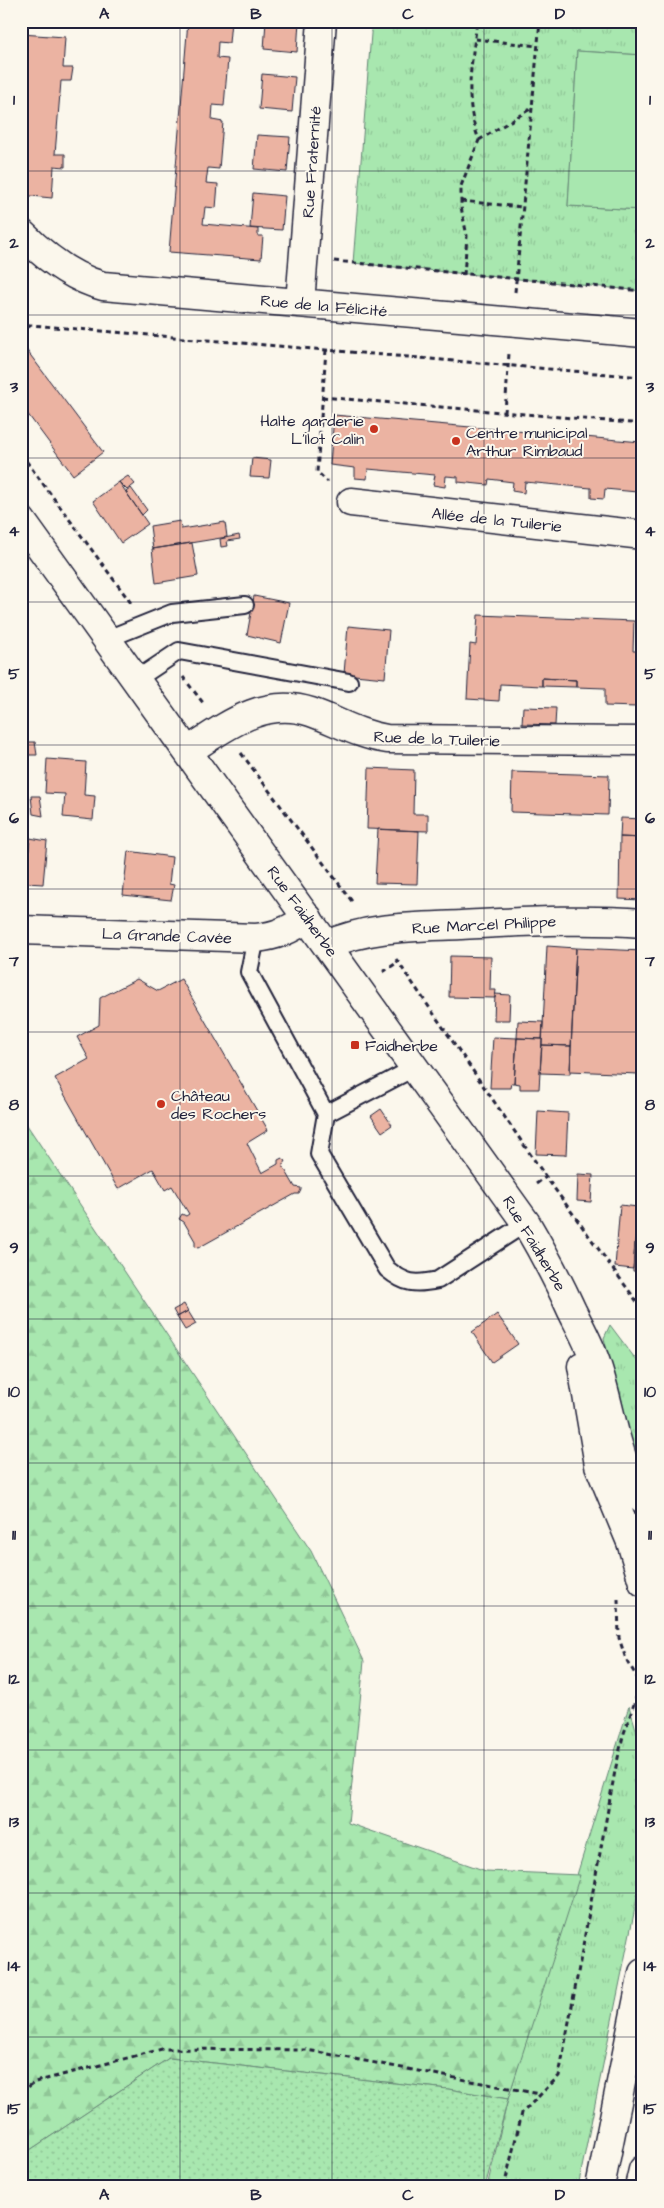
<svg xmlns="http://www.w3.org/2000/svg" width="664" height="2208" viewBox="0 0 664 2208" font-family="'Architects Daughter',sans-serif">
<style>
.grass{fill:url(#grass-tufts);stroke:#658475}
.forest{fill:url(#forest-firs);stroke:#658475}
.garden{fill:url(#garden-dots);stroke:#658475}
.pitch{fill:#a8e7af;stroke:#658475}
.building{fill:#ebb3a2;stroke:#22223b}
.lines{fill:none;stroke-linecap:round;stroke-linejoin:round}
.lane-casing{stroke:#22223b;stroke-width:20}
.street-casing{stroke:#22223b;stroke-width:31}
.secondary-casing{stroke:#22223b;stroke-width:31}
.primary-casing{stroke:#22223b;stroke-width:31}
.path{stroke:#22223b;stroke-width:3;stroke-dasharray:5 4;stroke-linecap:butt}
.lane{stroke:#fbf7ec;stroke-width:16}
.street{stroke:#fbf7ec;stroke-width:28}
.secondary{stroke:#fbf7ec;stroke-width:28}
.primary{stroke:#fbf7ec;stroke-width:28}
.grid{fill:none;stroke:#22223b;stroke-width:1;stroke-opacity:0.55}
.poi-dot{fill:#c8321e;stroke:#fbf7ec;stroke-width:2}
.labels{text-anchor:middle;stroke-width:4;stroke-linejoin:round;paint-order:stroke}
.street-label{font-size:16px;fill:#22223b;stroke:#fbf7ec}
.poi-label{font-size:16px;fill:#22223b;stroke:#fbf7ec;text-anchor:start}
.neatline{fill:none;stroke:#22223b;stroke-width:2}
.grid-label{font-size:16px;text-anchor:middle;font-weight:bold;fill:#22223b}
</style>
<defs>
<pattern id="grass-tufts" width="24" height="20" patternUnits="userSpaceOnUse" patternTransform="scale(1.25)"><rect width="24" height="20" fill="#a8e7af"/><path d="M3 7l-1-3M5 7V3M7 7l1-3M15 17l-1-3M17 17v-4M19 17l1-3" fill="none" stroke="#90c697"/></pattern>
<pattern id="forest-firs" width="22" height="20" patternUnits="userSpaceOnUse" patternTransform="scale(1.25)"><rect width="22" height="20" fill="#a8e7af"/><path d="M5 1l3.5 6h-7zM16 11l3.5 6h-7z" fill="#90c697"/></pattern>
<pattern id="garden-dots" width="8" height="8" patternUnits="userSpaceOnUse" patternTransform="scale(1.25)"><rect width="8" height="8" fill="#a8e7af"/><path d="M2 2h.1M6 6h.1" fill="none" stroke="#90c697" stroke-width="1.8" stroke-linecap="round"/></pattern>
</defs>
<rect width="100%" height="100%" fill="#fbf7ec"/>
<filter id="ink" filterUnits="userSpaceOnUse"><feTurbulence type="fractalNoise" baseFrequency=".02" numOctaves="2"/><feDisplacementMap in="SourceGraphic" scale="10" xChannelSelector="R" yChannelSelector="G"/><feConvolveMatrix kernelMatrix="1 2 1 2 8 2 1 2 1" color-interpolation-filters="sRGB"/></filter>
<g filter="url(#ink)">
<path class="grass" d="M372,21h271v34l-66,-4 -9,155 75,4v81l-290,-28z
M610,1325l33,44v108l-22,-67 -17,-72z
M629,1706l14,46v110l-9,51 -56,274h-91l21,-88z"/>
<path class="forest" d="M21,1116l290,435 53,110 -16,162 138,48 94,4 -72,224 -60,-10 -279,-31 -148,98z"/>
<path class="garden" d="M169,2058l279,31 60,10 -23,88h-464v-31z"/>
<path class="pitch" d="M577,51l66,4v155l-75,-4z"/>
<path class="building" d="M188,21h43l-2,22 -11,-1 -1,16 11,1 -4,47 -11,-1 -1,15 11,2 -4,47 -11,-1 -2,15 12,1 -2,24 -11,-1 -2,17 55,5v7h5l-2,23 -92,-7z
M266,21h33l-2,31 -33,-3z
M21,34l44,3 -2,31h10l-2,13h-10l-6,73h10v13l-11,-1 -2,32 -31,-3z
M262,74l33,3 -3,35 -33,-3z
M257,135l33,2 -3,35 -33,-3z
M253,193l32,3 -3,34 -32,-2z
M25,348l78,104 -30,23 -52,-70v-55z
M334,415l307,27 -4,50 -32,-3 -1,10 -13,-1v-10l-66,-6 -1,11 -12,-2 1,-9 -24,-3 -1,6 -30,-3v-5l-12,-1 -1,11 -12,-2 2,-10 -67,-6 -1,10 -12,-1v-10l-25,-3z
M252,458l19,2 -2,18 -19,-1z
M128,476l7,8 -8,6 -8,-8z
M119,482l29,42 -27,19 -28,-42z
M131,488l16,22 -5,5 -16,-23z
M180,521l1,8 44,-7 2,15 -74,12 -3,-23z
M239,535l1,4 -13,2 1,5 -7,1 -1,-8z
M192,543l6,33 -42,7 -4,-34z
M254,596l35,7 -8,40 -34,-8z
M478,615l156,6 -1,30h6l-2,56 -32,-1v-18l-29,-1v-7l-34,-2v8l-42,-2 -1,17 -32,-2 3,-55 6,1z
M348,626l41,4 -4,48 -41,-4z
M542,678l34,2v7l-34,-1z
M523,707l33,1 -1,17 -33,-1z
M25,742h10l2,13h-11z
M47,759l39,3 -2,33 11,1 -2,24 -30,-3 2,-23 -20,-1z
M369,768l45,2 -1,44h15v17l-61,-2z
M512,772l97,3 -1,40 -97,-3z
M31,796h9l3,20 -10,-2z
M621,818l22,1v19l-23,-1z
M378,829l41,2 -2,53 -42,-1z
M620,837l23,1v62l-24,-1z
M30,838l17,3 -4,43 -17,-1z
M128,851l44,6 -3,27 5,1 -3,15 -48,-5z
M547,946l29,2 -5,98 -29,-1z
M576,948l67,3 -5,123 -68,-3z
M450,956l41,1 -1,33h6l-1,8 -46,-1z
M137,979l21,12 23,-12 87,151 -21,13 15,30 16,-9v-4l4,-2 4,3 -3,5 12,21 6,1v2l-2,4h-4l-97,54 -3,-1v-6l-11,-19 -5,-3 3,-5 4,2 3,-2 -17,-28 -7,4 -12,-21 -35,20 -63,-111 34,-19 -12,-22 22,-12 1,-27z
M495,994l15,1 -1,25h-15z
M518,1021l25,1 -1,17 -25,-1z
M493,1037l24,1 -3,45h-3l-1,5h-20z
M517,1038l25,1 -3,50h-19v-5l-6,-1z
M542,1045l29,1 -1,28 -30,-1z
M381,1109l11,16 -10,7 -11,-16z
M538,1111l30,2 -2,42 -30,-1z
M578,1174l15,1 -2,27 -14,-1z
M620,1205l18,2 -5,62 -18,-2z
M636,1229l7,1v42l-10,-1z
M184,1304l4,7 -11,6 -4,-7z
M188,1311l8,13 -11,6 -8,-13z
M497,1314l21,30 -26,18 -20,-30z"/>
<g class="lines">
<defs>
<path id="lane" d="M107,639l65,-26 73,-8
M137,679l42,-28 170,31
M256,938l-7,34 77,142 -7,40 68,115c18,15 28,16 51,11l88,-57
M326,1114l88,-46"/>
<path id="street" d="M21,233c22,22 51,45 82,53l540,47
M300,303l22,-282
M351,502l292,33
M188,751c37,-24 76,-55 123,-39 26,9 48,23 76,27l256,2
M21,930l235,8c21,-2 35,-9 52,-20
M327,945c42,-19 89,-18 134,-20 61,-3 121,-7 182,-2"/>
<path id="secondary" d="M21,520l505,703c17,29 32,57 46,88 9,18 19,36 25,55 15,45 18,94 46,133
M582,1366l17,99 32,77 12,40"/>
<path id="primary" d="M600,2187l43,-214
M639,2187l4,-17"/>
</defs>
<use href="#lane" class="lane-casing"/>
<use href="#street" class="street-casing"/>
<use href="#secondary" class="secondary-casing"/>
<use href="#primary" class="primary-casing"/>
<path class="path" d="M475,39l62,7
M479,140l53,-32
M461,201l61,6
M334,261l309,30
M464,275l3,-39 -6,-29v-21l18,-46c-16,-43 -7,-75 -2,-119
M515,292l25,-271
M21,333l10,-8 612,52
M326,350l-9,122 11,10
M322,397l321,27
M505,413l4,-60
M21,454l110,149
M183,677l21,27
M241,753l113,151
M396,959l150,218 97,133
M383,972l15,-10
M536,1184l10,-7
M618,1599l1,39 7,21 17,28
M21,2092l14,-10 127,-33 145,1 233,44
M504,2187l18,-74 37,-37 56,-305 8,-35 20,-58"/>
<use href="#lane" class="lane"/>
<use href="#street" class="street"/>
<use href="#secondary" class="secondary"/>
<use href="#primary" class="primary"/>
</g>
</g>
<path class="grid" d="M180,21v2166M332,21v2166M484,21v2166M21,171h622M21,315h622M21,458h622M21,602h622M21,745h622M21,889h622M21,1032h622M21,1176h622M21,1319h622M21,1463h622M21,1606h622M21,1750h622M21,1893h622M21,2037h622"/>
<g class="poi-dot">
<circle cx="374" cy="429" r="5"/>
<circle cx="456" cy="441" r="5"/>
<rect x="350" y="1040" width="10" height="10" rx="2.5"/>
<circle cx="161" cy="1104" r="5"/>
</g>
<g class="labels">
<g class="street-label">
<text transform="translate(311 162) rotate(-86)" y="6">Rue Fraternité</text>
<text transform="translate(324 305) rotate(5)" y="6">Rue de la Félicité</text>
<text transform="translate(497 519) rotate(6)" y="6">Allée de la Tuilerie</text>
<text transform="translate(437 738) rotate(2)" y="6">Rue de la Tuilerie</text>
<text transform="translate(303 911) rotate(54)" y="6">Rue Faidherbe</text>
<text transform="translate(484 924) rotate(-3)" y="6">Rue Marcel Philippe</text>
<text transform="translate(167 935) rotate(2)" y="6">La Grande Cavée</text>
<text transform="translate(535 1243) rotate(59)" y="6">Rue Faidherbe</text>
</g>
<g class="poi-label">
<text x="364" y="426" text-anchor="end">Halte garderie<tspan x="364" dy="18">L'Ilot Calin</tspan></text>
<text x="466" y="438">Centre municipal<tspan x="466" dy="18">Arthur Rimbaud</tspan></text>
<text x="365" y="1051">Faidherbe</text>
<text x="171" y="1101">Château<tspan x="171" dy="18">des Rochers</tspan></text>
</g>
</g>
<rect width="664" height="2208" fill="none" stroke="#fbf7ec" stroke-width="55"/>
<rect x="28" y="28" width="608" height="2152" class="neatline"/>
<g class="grid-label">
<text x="104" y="19">A</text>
<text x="256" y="19">B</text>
<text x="408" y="19">C</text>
<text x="560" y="19">D</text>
<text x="14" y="105">1</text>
<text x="650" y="105">1</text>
<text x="14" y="248">2</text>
<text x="650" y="248">2</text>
<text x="14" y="392">3</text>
<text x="650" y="392">3</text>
<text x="14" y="536">4</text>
<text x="650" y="536">4</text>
<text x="14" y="679">5</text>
<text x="650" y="679">5</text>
<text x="14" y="823">6</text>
<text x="650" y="823">6</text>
<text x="14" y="966">7</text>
<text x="650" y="966">7</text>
<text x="14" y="1110">8</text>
<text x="650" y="1110">8</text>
<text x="14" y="1253">9</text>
<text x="650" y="1253">9</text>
<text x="14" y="1397">10</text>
<text x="650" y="1397">10</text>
<text x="14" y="1540">11</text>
<text x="650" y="1540">11</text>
<text x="14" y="1684">12</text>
<text x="650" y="1684">12</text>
<text x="14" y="1827">13</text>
<text x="650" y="1827">13</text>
<text x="14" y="1971">14</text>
<text x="650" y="1971">14</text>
<text x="14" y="2114">15</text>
<text x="650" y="2114">15</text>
<text x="104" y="2200">A</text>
<text x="256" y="2200">B</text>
<text x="408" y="2200">C</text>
<text x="560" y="2200">D</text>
</g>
</svg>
